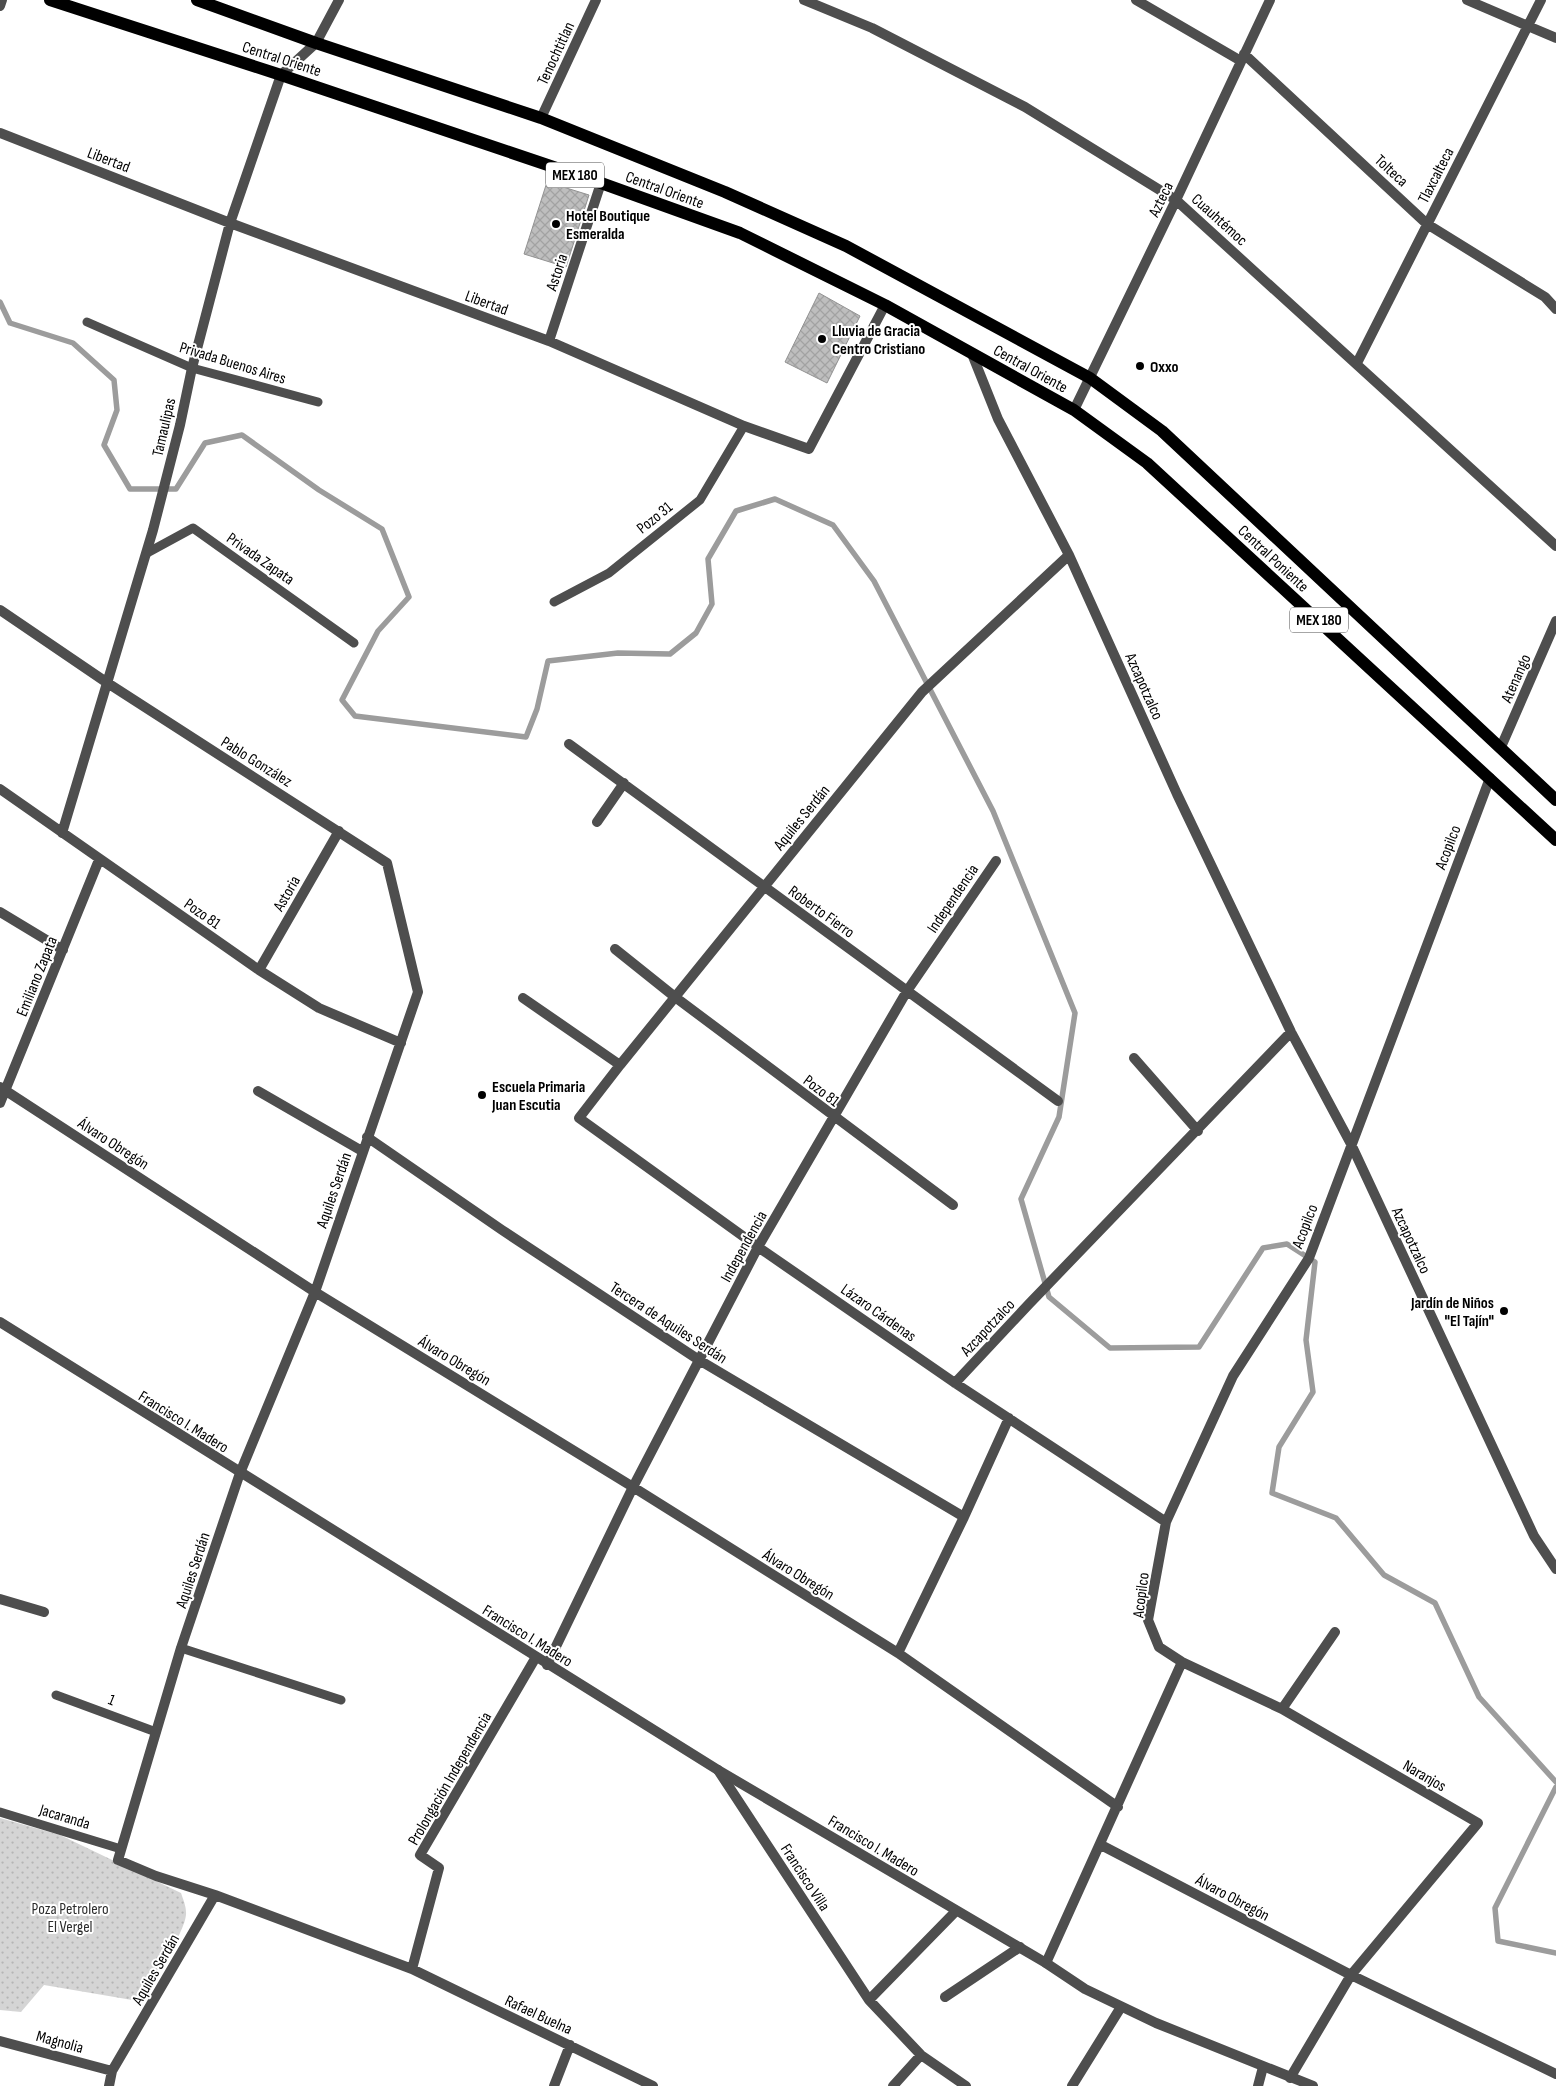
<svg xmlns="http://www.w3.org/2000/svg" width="1556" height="2086" viewBox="0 0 1556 2086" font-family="'Sofia Sans Condensed',sans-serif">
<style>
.park{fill:url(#park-dots)}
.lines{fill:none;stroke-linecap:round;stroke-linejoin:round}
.stream{stroke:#9c9c9c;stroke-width:5.5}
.building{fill:url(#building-cross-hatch);stroke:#929292}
.service{stroke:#4e4e4e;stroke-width:9}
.minor{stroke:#4e4e4e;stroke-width:10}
.tertiary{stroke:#4e4e4e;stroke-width:10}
.primary{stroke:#000;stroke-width:12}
.poi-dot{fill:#000;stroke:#fff;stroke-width:2}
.labels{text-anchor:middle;stroke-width:4;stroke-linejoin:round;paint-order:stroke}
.shield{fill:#fff;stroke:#4c4c4c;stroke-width:1}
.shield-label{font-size:15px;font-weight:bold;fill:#000}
.street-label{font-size:16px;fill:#000;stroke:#fff}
.poi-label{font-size:16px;font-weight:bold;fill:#000;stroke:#fff;text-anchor:start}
.park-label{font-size:16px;fill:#2c2c2c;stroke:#fff}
</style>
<defs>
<pattern id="park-dots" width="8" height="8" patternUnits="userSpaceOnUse" patternTransform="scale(1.25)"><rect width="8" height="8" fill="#d5d5d5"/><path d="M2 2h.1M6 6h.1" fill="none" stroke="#b5b5b5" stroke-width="1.8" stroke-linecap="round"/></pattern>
<pattern id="building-cross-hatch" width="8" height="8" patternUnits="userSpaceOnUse" patternTransform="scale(1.25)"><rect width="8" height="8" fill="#bebebe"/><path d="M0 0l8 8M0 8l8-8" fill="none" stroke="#a2a2a2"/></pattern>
</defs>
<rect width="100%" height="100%" fill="#fff"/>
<path class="park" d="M0,1818l60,17 121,58c2,6 5,13 5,19 2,17 -37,75 -48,89l-94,-16 -23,27 -21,-2z"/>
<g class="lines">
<path class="stream" d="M0,302l10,21 63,20 41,37 3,30 -13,35 26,44h46l29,-46 37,-8 77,55 63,39 27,68 -31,34 -36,69 13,16 171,21 11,-28 11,-48 70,-8 52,1 26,-21 16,-29 -4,-45 28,-48 39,-12 58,26 41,56 119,230 82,202 -16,104 -38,82 28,98 61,51 89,-1 64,-99 24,-4 28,18 -9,78 7,52 -34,55 -7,46 64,25 48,57 51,28 44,94 77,85
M1556,1787l-61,121 3,33 58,12"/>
</g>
<path class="building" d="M547,182l42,13 -23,72 -42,-13z
M819,293l41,23 -33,67 -42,-21z"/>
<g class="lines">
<path class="service" d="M87,322l105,46 126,34
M147,553l46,-25 161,115
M554,602l55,-29 91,-73 44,-74
M181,1648l160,52
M56,1695l100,37
M0,1812l121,37"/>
<path class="minor" d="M804,0l68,28 153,79 151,93 380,346
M1136,0l105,61
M1467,0l89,38
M0,6l2,-6
M1244,54l183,170 118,73 11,12
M541,118l55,-118
M0,133l230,90 319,118 195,85 65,23 76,-144
M549,341l52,-158
M972,354l26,65 71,136 108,239 114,238 60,112 183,392 22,33
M1357,363l184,-363
M1074,410l102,-210 94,-200
M1069,555l-147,137 -302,373 -41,53 179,129 197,136 211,139
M0,610l106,72 281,181 31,129 -103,300 -75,181 -59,175 -63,212 38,16 59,19 197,74 241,117
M569,744l489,357
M1501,747l55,-126
M0,789l259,181 60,38 82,35
M597,822l27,-39
M62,833l91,-303 27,-105 12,-57 38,-145 51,-148 35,-32 23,-43
M0,912l63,38
M615,949l60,48 278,208
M259,970l80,-139
M523,998l97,67
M1134,1058l64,73
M0,1087l315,205 318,195 265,166 220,154
M258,1091l104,60
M0,1103l99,-243
M367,1137l135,93 197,130 265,157
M955,1383l74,-79 262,-272
M0,1599l44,13
M898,1653l66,-136 45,-99
M547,1665l86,-178 125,-240 149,-256 89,-130
M1282,1709l53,-77
M718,1770l151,230 52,55 45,31
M1101,1845l250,130 205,99
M1046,1963l136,-301
M412,1969l27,-101 -19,-13 116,-198
M945,1997l75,-50
M869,2000l87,-89
M0,2041l112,30
M1290,2078l61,-103 127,-152 -196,-114 -100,-47 -23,-15 -11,-27 18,-98 67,-146 76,-118 181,-480
M109,2086l3,-15 103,-176
M554,2086l16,-41
M893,2086l28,-31
M1072,2086l49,-79
M1258,2086l5,-19"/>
<path class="tertiary" d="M0,1322l718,448 328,193 39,26 71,34 157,63"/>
<path class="primary" d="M50,0l231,75 320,108 139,50 145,72 189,105 73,53 409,377
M197,0l119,43 225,75 184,74 121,54 244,132 72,53 394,369"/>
</g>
<g class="poi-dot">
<circle cx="556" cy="224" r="5"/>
<circle cx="822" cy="339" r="5"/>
<circle cx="1140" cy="366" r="5"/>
<circle cx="482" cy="1095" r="5"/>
<circle cx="1504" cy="1311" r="5"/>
</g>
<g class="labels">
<g class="shield">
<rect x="546" y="162.5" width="58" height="25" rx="4"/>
<rect x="1290" y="607.5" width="58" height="25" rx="4"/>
</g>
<g class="shield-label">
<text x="575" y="180">MEX 180</text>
<text x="1319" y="625">MEX 180</text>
</g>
<g class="street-label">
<text transform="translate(555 53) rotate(-65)" y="6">Tenochtitlan</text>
<text transform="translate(282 58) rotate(18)" y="6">Central Oriente</text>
<text transform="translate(109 159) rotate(21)" y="6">Libertad</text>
<text transform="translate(1392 170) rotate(43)" y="6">Tolteca</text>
<text transform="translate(1435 175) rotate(-63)" y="6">Tlaxcalteca</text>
<text transform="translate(665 189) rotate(20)" y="6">Central Oriente</text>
<text transform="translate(1160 199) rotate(-64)" y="6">Azteca</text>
<text transform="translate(1220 219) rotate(42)" y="6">Cuauhtémoc</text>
<text transform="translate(556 272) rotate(-72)" y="6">Astoria</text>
<text transform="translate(487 302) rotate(20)" y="6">Libertad</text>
<text transform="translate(233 362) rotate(17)" y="6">Privada Buenos Aires</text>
<text transform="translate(1031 368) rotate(29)" y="6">Central Oriente</text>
<text transform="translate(163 427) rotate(-77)" y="6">Tamaulipas</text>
<text transform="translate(654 517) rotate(-39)" y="6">Pozo 31</text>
<text transform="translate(261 558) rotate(35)" y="6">Privada Zapata</text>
<text transform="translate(1274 558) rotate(43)" y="6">Central Poniente</text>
<text transform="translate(1515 678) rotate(-66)" y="6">Atenango</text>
<text transform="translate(1145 686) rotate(66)" y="6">Azcapotzalco</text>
<text transform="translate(257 761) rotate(32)" y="6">Pablo González</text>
<text transform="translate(801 817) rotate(-51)" y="6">Aquiles Serdán</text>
<text transform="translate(1447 847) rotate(-69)" y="6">Acopilco</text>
<text transform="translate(286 893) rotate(-60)" y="6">Astoria</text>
<text transform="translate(952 898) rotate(-56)" y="6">Independencia</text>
<text transform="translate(822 911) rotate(36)" y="6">Roberto Fierro</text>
<text transform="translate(203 913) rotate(35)" y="6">Pozo 81</text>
<text transform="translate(36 976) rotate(-68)" y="6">Emiliano Zapata</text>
<text transform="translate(822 1090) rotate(37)" y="6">Pozo 81</text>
<text transform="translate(114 1143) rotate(33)" y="6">Álvaro Obregón</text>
<text transform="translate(333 1190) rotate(-71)" y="6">Aquiles Serdán</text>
<text transform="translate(1304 1226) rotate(-69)" y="6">Acopilco</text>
<text transform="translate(1412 1240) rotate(65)" y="6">Azcapotzalco</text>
<text transform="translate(743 1246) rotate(-61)" y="6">Independencia</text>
<text transform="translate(879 1312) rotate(35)" y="6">Lázaro Cárdenas</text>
<text transform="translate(669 1322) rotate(33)" y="6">Tercera de Aquiles Serdán</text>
<text transform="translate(987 1327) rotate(-47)" y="6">Azcapotzalco</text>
<text transform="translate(455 1360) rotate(31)" y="6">Álvaro Obregón</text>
<text transform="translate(184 1421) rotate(32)" y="6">Francisco I. Madero</text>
<text transform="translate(192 1570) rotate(-72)" y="6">Aquiles Serdán</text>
<text transform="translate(799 1574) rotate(32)" y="6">Álvaro Obregón</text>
<text transform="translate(1140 1595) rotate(-83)" y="6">Acopilco</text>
<text transform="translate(528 1635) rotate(32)" y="6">Francisco I. Madero</text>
<text transform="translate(112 1699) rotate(22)" y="6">1</text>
<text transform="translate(1425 1775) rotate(30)" y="6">Naranjos</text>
<text transform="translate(449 1778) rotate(-60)" y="6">Prolongación Independencia</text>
<text transform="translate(65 1816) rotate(17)" y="6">Jacaranda</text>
<text transform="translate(874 1845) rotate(31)" y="6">Francisco I. Madero</text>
<text transform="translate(806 1877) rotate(57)" y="6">Francisco Villa</text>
<text transform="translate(1233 1897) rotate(28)" y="6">Álvaro Obregón</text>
<text transform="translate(155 1969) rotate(-60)" y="6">Aquiles Serdán</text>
<text transform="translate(539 2014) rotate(25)" y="6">Rafael Buelna</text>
<text transform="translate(60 2041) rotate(15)" y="6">Magnolia</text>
</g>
<g class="poi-label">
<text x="566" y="221">Hotel Boutique<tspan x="566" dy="18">Esmeralda</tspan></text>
<text x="832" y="336">Lluvia de Gracia<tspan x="832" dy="18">Centro Cristiano</tspan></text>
<text x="1150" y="372">Oxxo</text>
<text x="492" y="1092">Escuela Primaria<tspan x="492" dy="18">Juan Escutia</tspan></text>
<text x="1494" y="1308" text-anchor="end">Jardín de Niños<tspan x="1494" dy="18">"El Tajín"</tspan></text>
</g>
<g class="park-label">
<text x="70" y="1914">Poza Petrolero<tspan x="70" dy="18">El Vergel</tspan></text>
</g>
</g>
</svg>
